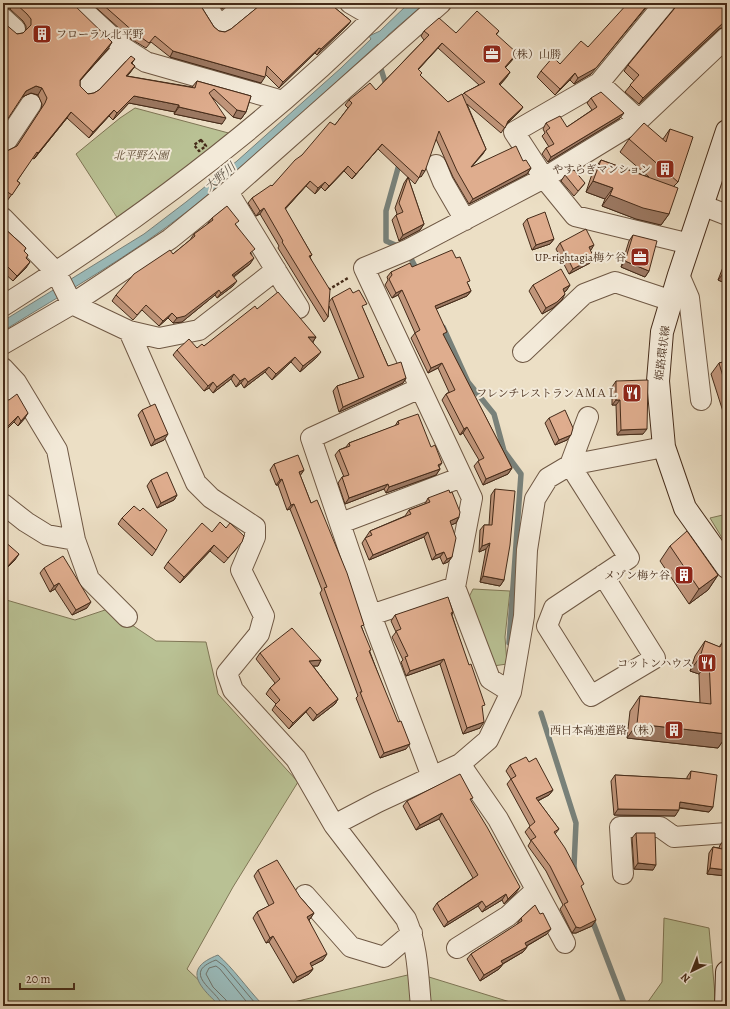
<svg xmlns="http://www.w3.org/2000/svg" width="730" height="1009" viewBox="0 0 730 1009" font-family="Alegreya,'Noto Serif JP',serif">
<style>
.green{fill:#b9c194;stroke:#7f7656}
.water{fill:#9abbbb;stroke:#78817a}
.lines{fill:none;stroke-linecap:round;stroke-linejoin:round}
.shore{stroke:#70736a;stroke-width:1}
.stream{stroke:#78817a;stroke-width:5.5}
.minor-casing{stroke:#6f5844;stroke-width:22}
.secondary-casing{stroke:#452b19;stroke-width:24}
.path{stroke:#452b19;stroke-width:2.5;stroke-dasharray:3 2;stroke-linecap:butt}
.minor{stroke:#f3ead9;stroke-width:20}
.secondary{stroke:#f3ead9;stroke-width:22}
.wall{fill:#c0957a;stroke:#452b19;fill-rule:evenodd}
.shaded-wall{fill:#9c7963;stroke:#452b19}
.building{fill:#dfad8e;stroke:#452b19}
.labels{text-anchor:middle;stroke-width:4;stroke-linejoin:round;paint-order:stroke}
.poi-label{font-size:11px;fill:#452b19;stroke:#f3ead9;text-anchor:end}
.park-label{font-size:11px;font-style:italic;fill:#5c4932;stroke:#f3ead9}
.street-label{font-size:11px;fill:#452b19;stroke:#f3ead9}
.water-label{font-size:12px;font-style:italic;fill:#5a4f42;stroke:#f3ead9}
</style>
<rect width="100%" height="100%" fill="#ecdfc5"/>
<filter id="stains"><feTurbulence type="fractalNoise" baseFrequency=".005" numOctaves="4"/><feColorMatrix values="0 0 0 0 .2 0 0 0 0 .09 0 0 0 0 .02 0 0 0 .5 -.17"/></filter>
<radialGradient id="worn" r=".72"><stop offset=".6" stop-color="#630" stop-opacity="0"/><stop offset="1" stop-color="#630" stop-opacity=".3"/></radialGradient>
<path class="green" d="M135,108l101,27 -116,87 -44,-68 44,-36z
M727,514v32l-17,-28z
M473,589l37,2 -5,46 2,27 -14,2 -25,-67z
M3,599l72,21 33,-11 48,32 50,1 12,52 80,88 -65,105 -46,82 39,37h-223z
M664,918l45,10 7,78h-71l17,-24z
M416,973l107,33h-246z"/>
<path class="water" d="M409,3h16l-37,32 -8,11 -2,-2c-62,56 -124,114 -189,166 -57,45 -125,83 -186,121v-10l141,-87 42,-32 51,-41 104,-93 30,-29 -2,-3 11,-5z
M218,955c15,13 28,32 43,48l-2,3h-39c-20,-19 -39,-37 -2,-51z"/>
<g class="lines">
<path class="shore" d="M222,1006c-1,-14 -44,-32 -6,-46l8,6 31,37 1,3
M227,1006l-1,-6 -13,-13 -7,-13 3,-6 7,-2 4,3 30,37"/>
<path class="stream" d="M381,69l6,19
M400,247l-14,-6v-30l14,-50
M408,253l10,19
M443,327l25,55 26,32 10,37 17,23 -12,169
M541,713l35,110 -2,43 1,5
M591,917l34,89"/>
<defs>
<path id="minor" d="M75,3l49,45 22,14 137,39
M204,3l16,23 27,-23
M350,3l24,14
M665,3l-66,80 -85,49 30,46 31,38 115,28
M726,3l1,1
M3,18l12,11
M599,83l40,37
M86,89l38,-41
M3,146l28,-42
M436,165l7,17 22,38
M228,192l71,116
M704,206l23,9
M3,218l53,54 16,32 57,27 67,152 15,15 44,29v10l-14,33 23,46 -5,18 -32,39 6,17 63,69 38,66 72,94c12,28 12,57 15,87
M679,275l10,23 12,102
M3,306c138,-87 270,-186 385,-303
M129,331l30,7 40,-8 77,-60
M3,344l69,-40 98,-65 58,-47 213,-189
M523,352l61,-58 31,-12 57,19
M3,368l13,14 41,68 18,90 14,39 38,38
M420,388l-109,50 60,177 61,162
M3,394l13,-12
M588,417l-18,48 59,93 -75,50 -7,18 44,70 64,-38 -52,-83
M3,504l23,18 21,13 28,5
M341,523l121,-46
M371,615l84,-28
M511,692l-21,-13 -35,-92 17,-89 -108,-230 43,-18 137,-72 95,-58 88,-83
M460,764l38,55 67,124
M334,825l44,-23 82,-38 28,-24 23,-48 13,-76 3,-66 8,-51 13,-21 22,-13 94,-18
M623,874l-3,-47h40l14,10 53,-4
M305,895l46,52 33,10 28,-24
M457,948l51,-32 28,-26"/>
<path id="secondary" d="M727,131l-48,144 -17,57 -4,49 6,66 21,61 42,59
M726,1006l1,-34"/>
</defs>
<use href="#minor" class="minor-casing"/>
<use href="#secondary" class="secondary-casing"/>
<path class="path" d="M201,140l5,6 -7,5 -5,-6z
M328,290l20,-12"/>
<use href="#minor" class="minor"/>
<use href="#secondary" class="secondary"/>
</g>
<path class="wall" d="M3,3h69l36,46 -28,32v5l8,8 6,-1 5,-3 36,-31 -3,4 3,3 -8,10 65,11 5,-6 54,15 -5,16 -5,7 -8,-2 -21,-20 10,27 -48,-10 1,-2 -46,-9 -16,17 -4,-4 -20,22 -22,-20 -33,41 -2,-1 -15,23 3,2 -13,18 -4,-3v-49l4,2 10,-5 24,-36 1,-6 -4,-9 -7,-2 -9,4 -5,-63 6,-1 3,-3v-4l-3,-5 -13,-12 -7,-2z
M91,3h108l15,24 5,4 6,1 6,-3 27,-22 -1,-4h72l22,18 -4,5 -30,29 -2,-2 -36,35 -14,-14 -4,9 -91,-26 -19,-15 -5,6 -15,-9z
M218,3h12l-8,6z
M676,3h46l-3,26 -80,75 -14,-12 9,-11 -10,-10 4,-6 47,-57 1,-3z
M424,31l32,2 43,-2 -3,4 17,24 -8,9 5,4 -4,6 -6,7 23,22 -4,5 -12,12 -6,9 -34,-29 19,45 -14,17 51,-5 8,7 -4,6 -58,30 -16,-27 -17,-38 -15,38 -1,-1 -5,8 -37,-35 -26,30 -8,-8 -19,20 -4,-4 -6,7 -9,-8 -21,23 27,46 -2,2 19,45 3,-4 21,-5 10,16 25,57 18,12 -3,5 -64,29 -6,-21 4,-5 22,-7 -30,-73 -1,11 -4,5 -46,-74 1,-2 -19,-32 -4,2 -8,-13 4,-5 20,-12 30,-31 33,-30 13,-17 -3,-3 4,-5 27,-10 48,-50 -3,-4zM438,48l41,37 -15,8 -2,2 -14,7 -28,-27 2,-2 -4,-3z
M560,64l31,10 -17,10 -4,-4 -15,15 -18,-18 4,-6z
M591,98l29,20 -72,44 -6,-8 4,-6 3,-1 -7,-11 3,-3 -2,-4 3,-6 21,4 25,-17 -5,-7z
M670,129l8,53 -4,4 -5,28 -8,11 -25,-6 -34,-13 3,-7 -19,-7 7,-21 8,-11 48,17 -29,-25 9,-13h34z
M565,175l20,8 -4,5 -7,8 -13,-15z
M408,177l16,47 -4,6 -21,11 -7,-21 4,-5 1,-1 -2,-6 9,-25z
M212,218l24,7 16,30 -2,9 -16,13 -1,9 -16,12 -2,-3 -33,27 -9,1 -5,-5 -9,8 -17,-16 -9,10 -21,-19 4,-6 57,-41 17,-14 4,-6 14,-10v-1z
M527,219l27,20 -4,5 -18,6 -9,-26z
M3,227l23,21 -2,3 4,4 -2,3v10l-13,13 -10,-9z
M633,235l16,36 -4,6 -24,-10 8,-26z
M560,243l34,15 -4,5 -21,11 -13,-25z
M727,259v25l-9,-4 7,-18z
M412,267l56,17 3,7 -4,5 -31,13 8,28 68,131 -4,6 -25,11 -9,-19 5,-6 -16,-27 -3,2 -18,-35 4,-6 3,-2 -11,-24 -10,5 -17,-35 4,-5 -17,-38 -6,3 -7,-13 3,-5 -1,-3 4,-5z
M533,285h37l-4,6 -2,1 -2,8 -9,8 -11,6 -13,-23z
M257,309l59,28 -3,5 4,15 -17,15 -9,-10 -19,18 -7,-8 -21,16 -3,-5 -5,4 -5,-8 -18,14 -4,-5 -5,3 -31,-36 4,-5 20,-2 7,-2z
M727,361v63l-16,-50 8,-11z
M616,381l27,53 -26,1 -1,-30h-4v-18z
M3,399l22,19 -7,8 -4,-4z
M142,410l22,30 -13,6 -13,-31z
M549,418l18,22 -12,5 -10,-22z
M398,421l41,46 1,2 -4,6 -50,18 -2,-4 -39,15 -7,-21 4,-6h2l-9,-22 4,-5 7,-3 3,-4 46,-17z
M274,464l30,6 -4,5 11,28 51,125 8,24 36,97 -26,9 -24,-60 2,-2 -38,-103 2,-3 -20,-51 -12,-30 -3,1 -9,-25h-2l-6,-15z
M151,480l26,15 -3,5 -17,8 -10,-22z
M495,489l9,91 -4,6 -20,-4 6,-33 -7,3 1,-22 4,-5h5l2,-30z
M428,498l31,19 -3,6 -5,2 1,32 -4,5 -5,2 -3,-7 -8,3 -8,-23 -55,23 -7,-17 8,-12 35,-15 4,-6 16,-6z
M122,518l34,32 -4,6 -34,-32z
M212,532l26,15 -14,16 -14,-12 -30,32 -16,-15 4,-6z
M3,540l12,20 -12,12z
M670,546l48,29 -10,15 -19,14 -29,-43z
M44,568l43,40 -15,7 -17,-26 -5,3 -10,-19z
M453,612l-1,3 30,94 -2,19 -17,6 -23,-70 -34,12 -5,-14 2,-2 -11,-23 4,-5 -5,-11 4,-6z
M724,640l3,1v94l-9,13 -91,-10 3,-27 10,-15 60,7 -1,-29 -9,-3 5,-15 10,-15 14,6z
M260,653l61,7 -3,6h-5l25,33 -3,5 -22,17 -7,-9 -17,17 -17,-19 4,-6 -10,-10 4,-6 5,-5 -19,-24z
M529,762l24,28 -4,5 -11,6 21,28 -4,5 26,54 11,38 -16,7h-4l-12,-24 3,-4 -17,-34 -18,-25 3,-5 -6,-9 5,-6 -23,-42 4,-5 -5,-8 4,-6z
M691,771l22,36 -4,5 -30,-4 -4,8 -61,-1 -3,-34 4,-6 72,4v-2z
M407,801h63l46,92 -12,11 -2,-4 -20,12 -4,-6 -34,21 -11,-18 4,-6 36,-25 -34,-59 -23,11 -13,-24z
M636,833l17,37 -19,-1 -2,-31z
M724,840l3,36 -20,-2 2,-21 4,-6 6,1 1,-3z
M258,870l42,27 14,16 -4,6 -1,1 14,40 -12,6 2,3 -4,5 -16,9 -24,-41 -3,1 -13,-25 4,-6 12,-6 -15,-30z
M521,918l26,16 -20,12v1l-4,5 -20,12 -4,5 -19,12 -13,-22 4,-5 46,-29v-1z"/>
<path class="shaded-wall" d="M5,3h10l-5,6 -7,-2z
M227,3h3l-8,6 4,-5z
M649,3h1l-59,71 -17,10 4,-6z
M351,21l-4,5 -30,29 4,-6z
M727,21v5l-8,3 -80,75 4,-6 81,-76z
M112,42l-4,7 -33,37 5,-6z
M442,43l-4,5 -24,26 4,-5z
M319,48l-4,5 -36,35 4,-6z
M173,51l92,26 -4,6 -91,-26z
M517,53l-4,6 -12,14 4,-6z
M135,66l-5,7 -9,10 5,-7z
M510,72l-4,6 -11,12 4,-6z
M575,73l-5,7 -15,15 5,-6z
M36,86l6,2 -4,7 -7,-2 -9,4 4,-6z
M134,96l45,9 -4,7 -46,-9 -16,17 4,-7z
M179,107l47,11 -4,6 -48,-10z
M523,107l-4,5 -15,14 4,-5z
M114,110l-5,6 -20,22 4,-6z
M237,110l9,2 -5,7 -8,-2z
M71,112l-4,6 -33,41 4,-6z
M624,113l-4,5 -72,44 3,-5z
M382,144l-4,5 -26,30 4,-5z
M486,149l-3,5 -16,18 4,-5z
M348,166l-4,5 -19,20 4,-5z
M531,168l-4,6 -58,30 4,-5z
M422,170l3,1 -4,6 -3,-1z
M310,181l-4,5 -25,28 4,-6z
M593,181l20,7 -8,11 -19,-7z
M325,182l-4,5 -6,7 3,-6z
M610,195l59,19 -8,11 -25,-6 -34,-13z
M264,208l-4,6 -4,2 4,-5z
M424,224l-4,6 -21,11 4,-6z
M554,239l-4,5 -18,6 4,-5z
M594,245l-3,5 -6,3 4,-6z
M254,258l-4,6 -22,16 4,-5z
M594,258l-4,5 -21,11 4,-5z
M625,261l24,10 -4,6 -24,-10z
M30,262l-4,6 -13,13 4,-5z
M722,275l5,2v7l-9,-4z
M237,281l-4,5 -16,12 4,-5z
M570,285l-4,6 -7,4 4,-6z
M219,290l-4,5 -33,27 -9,1 4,-5z
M402,290l-4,5 -6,3 4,-5z
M471,291l-4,5 -36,15 4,-5z
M565,294l-3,6 -9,8 -11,6 4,-6z
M172,313l-4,5 -9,8 4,-5z
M308,337h8l-4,6z
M321,352l-4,5 -17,15 3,-6z
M295,357l-4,5 -19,18 4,-6z
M442,363l-4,5 -10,5 3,-5z
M269,367l-4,5 -21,16 4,-6z
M234,374l-3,5 -18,14 4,-6z
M245,378l-4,5 -5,4 4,-6z
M406,378l-3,5 -64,29 4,-5z
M213,382l-4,6 -5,3 4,-5z
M616,400h4l-4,5h-4z
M28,413l-3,5 -7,8 3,-5z
M18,416l-4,6 -11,11v-2z
M467,427l-4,6 -3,2 4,-6z
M647,429l-4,5 -26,1 4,-5z
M168,434l-4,6 -13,6 4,-6z
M571,435l-4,5 -12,5 4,-5z
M442,463l-4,5v-3z
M512,468l-4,6 -25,11 3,-6z
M440,469l-4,6 -50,18 3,-6z
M304,470l-4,6 -1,-4z
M282,479l-4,6h-2l4,-5z
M388,484l-4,5 -39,15 4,-6z
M177,495l-3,5 -17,8 4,-5z
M294,504l-4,5 -3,1 4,-5z
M459,517l-3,6 -10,4 4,-6z
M428,532l-4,5 -55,23 4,-5z
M490,543l-4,6 -7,3 3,-6z
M214,545l-4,6 -30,32 4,-6z
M444,552l-4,5 -8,3 4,-5z
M19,554l-4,6 -12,12 4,-5z
M452,557l-4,5 -5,2 4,-5z
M718,575l-10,15 -19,14 10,-15z
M483,576l21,4 -4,6 -20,-4z
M59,583l-4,6 -5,3 4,-6z
M91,602l-4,6 -15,7 4,-5z
M700,657l9,3 -10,14 -9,-3z
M444,659l-4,5 -34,12 4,-5z
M321,660l-3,6h-13l4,-5z
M338,699l-3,5 -22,17 4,-6z
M310,707l-4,5 -17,17 4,-6z
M484,722l-4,6 -17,6 4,-6z
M637,724l90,10v1l-9,13 -91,-10z
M410,744l-4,5 -26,9 4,-5z
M553,790l-4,5 -16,8 3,-5z
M680,802l33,5 -4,5 -33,-5z
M618,809l61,1 -4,6 -61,-1z
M442,813l-3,6 -23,11 4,-5z
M638,863l18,2 -3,5 -19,-1z
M710,868l17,2v6l-20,-2z
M520,887l-4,6 -12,11 4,-5z
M506,894l-4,6 -20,12 4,-5z
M482,901l-4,5 -34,21 4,-5z
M314,913l-4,6 -7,4 4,-6z
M596,920l-4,6 -16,7h-4l4,-6z
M551,929l-4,5 -26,15 4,-6z
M273,936l-4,6 -3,1 4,-5z
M527,947l-4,5 -26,15 4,-6z
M327,954l-4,6 -17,9 4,-6z
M503,964l-4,5 -19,12 4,-6z
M313,969l-4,5 -16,9 4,-6z"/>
<path class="building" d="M15,3h57l40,39 -32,38v6l8,8 6,-1 5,-3 32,-34 4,3 -4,4 4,3 -9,10 69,12 2,-7 54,15 -5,16 -9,-2 -23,-21 -5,4 17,25 -47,-11v-2l-45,-9 -17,17 -3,-3 -21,22 -22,-20 -33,41 -1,-1 -20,29 3,2 -8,12 -9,-6v-40l4,2 10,-5 28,-43 2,-5 -5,-10 -6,-2 -10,5 -23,35v-104l14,12 6,-1 8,-8v-6l-4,-5z
M101,3h98l15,24 5,4 6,1 6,-3 28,-23 1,-3h69l22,18 -30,28 -2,-1 -36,34 -16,-16 -2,11 -92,-26 -18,-15 -6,7 -14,-10z
M628,3h21l-53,65 -18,10 -3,-5 -15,16 -19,-18 12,-14 7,7 21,-23 7,6z
M679,3h43l1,3 4,2v13l-3,1 -81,76 -13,-13 9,-10 -11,-10z
M477,11l22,20 -3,3 21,19 -12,14 5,5 -11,12 24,23 -15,14 -3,7 -41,-35 21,-11 -43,-39 -24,26 4,4 -2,2 28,27 14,-8 24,55 -15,18 45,-21 7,15 3,-1 5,8 -58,31 -16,-28 -18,-40 -14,40 -3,-1 -3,8 -37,-34 -26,30 -8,-8 -19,20 -4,-4 -7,6 -8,-7 -25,27 27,47 -3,1 21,34 -2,27 -46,-75 1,-1 -19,-33 -4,3 -8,-13 19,-13 1,1 23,-26 7,-5 28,-33 5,3 17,-22 -3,-3 21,-17 6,7 53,-55 -5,-4 15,-13 17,15z
M601,92l23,21 -73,44 -5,-9 8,-4 -8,-13 4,-3 -4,-5 14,-7 7,11 30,-20 -6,-9z
M644,123l22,19 4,-13 23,8 -15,45 -49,-43z
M601,160l77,28 -9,26 -26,-6 -33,-13 3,-7 -20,-7z
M574,170l11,13 -7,8 -13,-16z
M408,177l16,47 -21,11 -7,-20 7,-3 -4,-9z
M227,206l12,15 -4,3 20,25 -5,4 4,5 -22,17 5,6 -16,12 -2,-3 -34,26 -8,2 -5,-5 -9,8 -17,-16 -9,10 -21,-20 18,-21 36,-24 3,4 22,-18 -1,-2 19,-14 -1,-2z
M545,212l9,27 -18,6 -9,-26z
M3,227l23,21 -2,3 4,4 -2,3 4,4 -13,14 -13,-13 -1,1z
M586,229l8,16 -5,2 5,11 -21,11 -13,-26z
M633,235l24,6 -8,30 -24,-10z
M452,250l4,8 4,-1 10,24 -3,1 4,9 -36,15 12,26 -4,2 69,134 -26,11 -8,-18 6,-3 -17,-31 -3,2 -18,-35 9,-4 -13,-27 -11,5 -16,-35 5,-3 -18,-40 -6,3 -7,-14 3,-4 -1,-3 19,-9 2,4z
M727,261v16l-5,-2z
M561,269l9,16 -7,4 2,5 -8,8 -11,6 -13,-23z
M350,288l3,5 6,-3 8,14 -5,2 26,60 13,-4 5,16 -63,29 -6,-21 27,-9 -32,-79z
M278,292l38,45h-8l13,15 -18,14 -8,-9 -19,17 -7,-7 -21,15 -3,-4 -5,3 -6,-7 -17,13 -4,-5 -5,4 -31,-36 12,-11 8,9 5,-4 2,2 51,-40 2,3z
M727,361v29l-8,-27z
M648,380l-1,49 -26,1 -1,-30h-4v-19z
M17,394l11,19 -7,8 -3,-5 -15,15v-32l6,1z
M155,404l13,30 -13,6 -13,-30z
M565,410l8,18 -2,7 -12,5 -10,-22z
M418,414l13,33 4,-2 7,18 -4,2 2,4 -51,18 -1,-3 -39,14 -7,-21 7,-2 -10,-25 11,-4 -1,-3 50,-19 -1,-3z
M298,455l6,15 -5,2 12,31 6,-3 30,73 17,52 -3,1 10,24 -2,1 29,71 3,-1 9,23 -26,9 -24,-61h2l-38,-104 3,-1 -21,-53 -12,-30 -3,1 -9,-26 -2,1 -6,-16z
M167,472l10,23 -16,8 -10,-23z
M495,489l20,2 -5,54 -6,35 -21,-4 7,-33 -8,3 2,-21h8z
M449,490l1,3 2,-1 8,20 -1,5 -9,4 6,17 -4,19 -5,2 -3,-7 -8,3 -8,-23 -55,23 -8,-17 7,-3 -2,-4 41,-17 -2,-4 21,-8 -2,-4z
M134,506l6,5 3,-3 24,22 -11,20 -34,-32z
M220,522l6,6 4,-5 14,13 -2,6 -14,16 -14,-13 -30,32 -16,-15 34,-39 10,9z
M687,531l31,44 -19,14 -29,-43z
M3,540l16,14 -12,13 -4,-4z
M63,556l28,46 -15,8 -17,-27 -5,3 -10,-18z
M448,597l5,15 -2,1 18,52 2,-1 14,41 -3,1 2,16 -17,6 -23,-69 -34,12 -5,-14 3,-1 -12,-25 5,-2 -6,-14z
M292,628l29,32 -12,1 29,38 -21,16 -7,-8 -17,16 -18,-18 5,-5 -10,-12 10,-9 -20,-26z
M724,640l3,1v93l-90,-10 3,-28 71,8 -2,-44 -9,-3 5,-16 15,6z
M526,757l3,5 7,-4 17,32 -17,8 23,31 -5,3 11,16 19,36 -3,2 15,34 -16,8 -4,-1 -12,-23 4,-2 -18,-36 -19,-26 5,-3 -7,-10 6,-5 -24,-43 5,-3 -6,-11z
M691,771l26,4 -4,32 -33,-5 -1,8 -61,-1 -3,-34 75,4z
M460,774l13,24 -3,1 17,28 33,60 -12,12 -2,-5 -20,13 -4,-6 -34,21 -11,-19 41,-28 -36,-62 -22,12 -13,-24z
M636,833h19l1,32 -18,-2z
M724,840h3v30l-17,-2 3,-21 9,2z
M277,860l23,37 14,16 -7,4 20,37 -17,9 3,6 -16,8 -24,-41 -3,2 -13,-26 17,-9 -16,-33z
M535,905l5,9 3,-1 8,16 -26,14 2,4 -26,14 2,3 -19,11 -13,-21 51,-33 -1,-3z"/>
<defs>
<symbol id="building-square" viewBox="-11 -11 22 22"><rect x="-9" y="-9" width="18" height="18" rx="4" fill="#8f2418" stroke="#f3ead9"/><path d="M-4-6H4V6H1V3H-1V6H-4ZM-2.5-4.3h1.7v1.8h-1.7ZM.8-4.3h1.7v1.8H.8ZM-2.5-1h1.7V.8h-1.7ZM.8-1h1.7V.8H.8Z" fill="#fff"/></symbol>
<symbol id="office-square" viewBox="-11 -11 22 22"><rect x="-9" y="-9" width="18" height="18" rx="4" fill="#8f2418" stroke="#f3ead9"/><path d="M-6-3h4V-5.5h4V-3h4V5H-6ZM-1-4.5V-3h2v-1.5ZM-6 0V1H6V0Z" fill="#fff"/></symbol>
<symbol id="restaurant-square" viewBox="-11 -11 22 22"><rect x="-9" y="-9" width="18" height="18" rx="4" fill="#8f2418" stroke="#f3ead9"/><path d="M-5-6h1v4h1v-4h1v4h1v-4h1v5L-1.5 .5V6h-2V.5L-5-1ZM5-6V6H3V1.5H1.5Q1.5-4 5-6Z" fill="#fff"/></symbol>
</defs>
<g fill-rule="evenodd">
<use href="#building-square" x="31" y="23" width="22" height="22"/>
<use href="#office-square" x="481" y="43" width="22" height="22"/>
<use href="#building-square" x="654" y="158" width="22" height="22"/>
<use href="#office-square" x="629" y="246" width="22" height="22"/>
<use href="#restaurant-square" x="621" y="382" width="22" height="22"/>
<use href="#building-square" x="673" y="564" width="22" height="22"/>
<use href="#restaurant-square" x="696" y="652" width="22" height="22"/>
<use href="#building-square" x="663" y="719" width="22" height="22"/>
</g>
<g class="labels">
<g class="poi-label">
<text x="56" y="38" text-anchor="start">フローラル北平野</text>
<text x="506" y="58" text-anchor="start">（株）山勝</text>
<text x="651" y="173">やすらぎマンション</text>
<text x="626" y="261">UP-rightagia梅ケ谷</text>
<text x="618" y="397">フレンチレストランＡＭＡＬ</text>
<text x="670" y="579">メゾン梅ケ谷</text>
<text x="693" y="667">コットンハウス</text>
<text x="660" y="734">西日本高速道路（株）</text>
</g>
<g class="park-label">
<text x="141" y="159">北平野公園</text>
</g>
<g class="street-label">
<text transform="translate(662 353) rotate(-83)" y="4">姫路環状線</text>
</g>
<g class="water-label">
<text transform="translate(220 177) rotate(-41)" y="4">大野川</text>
</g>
</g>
<rect width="730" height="1009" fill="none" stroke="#ecdfc5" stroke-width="16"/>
<rect x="4" y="4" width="722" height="1001" fill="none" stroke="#452b19" stroke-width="2"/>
<rect x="8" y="8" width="714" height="993" fill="none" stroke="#452b19"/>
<g transform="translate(692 971) rotate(223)" stroke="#f3ead9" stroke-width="3" paint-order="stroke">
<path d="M0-3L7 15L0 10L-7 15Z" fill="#452b19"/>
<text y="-6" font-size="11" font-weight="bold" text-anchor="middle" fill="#452b19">N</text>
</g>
<path d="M20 983v6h54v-6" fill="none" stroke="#452b19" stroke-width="2"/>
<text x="26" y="983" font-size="12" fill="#452b19" stroke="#f3ead9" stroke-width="3" paint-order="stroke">20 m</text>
<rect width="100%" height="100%" filter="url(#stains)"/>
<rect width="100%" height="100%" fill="url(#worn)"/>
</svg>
